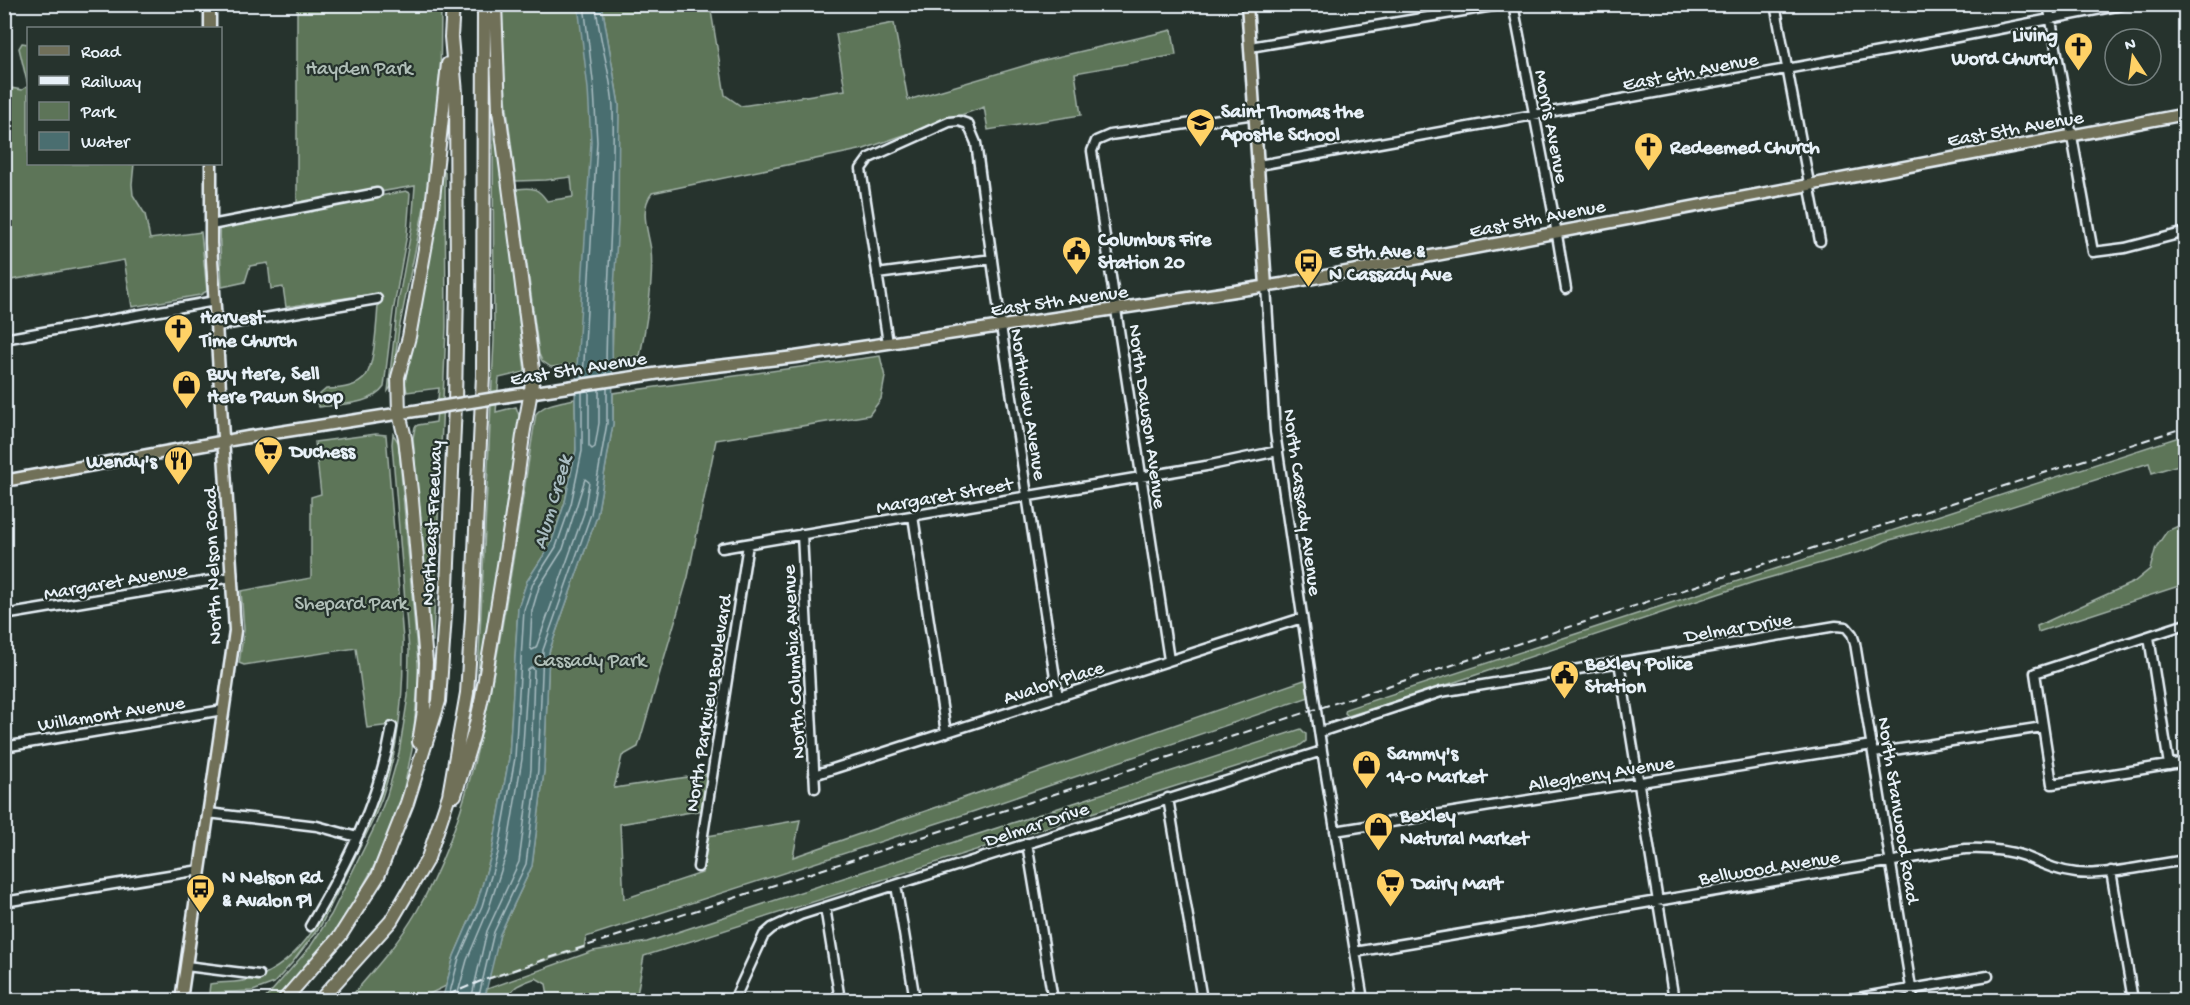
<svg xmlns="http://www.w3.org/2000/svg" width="2190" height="1005" viewBox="0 0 2190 1005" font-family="'Gochi Hand',sans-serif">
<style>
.green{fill:#5d7458;stroke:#a2b2a8;stroke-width:1.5}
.water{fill:#4a6e70;stroke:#89a2a6;stroke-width:1.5}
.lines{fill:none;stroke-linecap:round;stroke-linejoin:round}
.shore{stroke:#a9bdc2;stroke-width:1.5}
.minor-casing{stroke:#e8f1f8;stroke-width:13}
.major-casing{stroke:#e8f1f8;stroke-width:15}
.highway-casing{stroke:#e8f1f8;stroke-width:16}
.minor{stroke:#26332d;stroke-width:8}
.major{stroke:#706f59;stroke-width:10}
.highway{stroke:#706f59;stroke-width:12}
.rail{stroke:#e8f1f8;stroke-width:2;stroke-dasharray:9 4.5;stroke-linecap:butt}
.major-bridge-casing{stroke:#e8f1f8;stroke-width:15;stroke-linecap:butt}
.major-bridge{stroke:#706f59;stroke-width:10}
.labels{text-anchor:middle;stroke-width:4.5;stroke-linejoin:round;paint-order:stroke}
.poi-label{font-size:20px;font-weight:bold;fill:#e8f1f8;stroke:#26332d;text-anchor:start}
.park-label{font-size:20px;fill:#b0bfb8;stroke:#26332d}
.street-label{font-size:20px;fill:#e8f1f8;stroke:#26332d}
.water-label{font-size:21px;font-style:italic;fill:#a9bdc2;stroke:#26332d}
</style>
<rect width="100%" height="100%" fill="#26332d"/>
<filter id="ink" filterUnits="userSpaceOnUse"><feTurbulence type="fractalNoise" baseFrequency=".0167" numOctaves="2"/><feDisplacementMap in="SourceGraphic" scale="12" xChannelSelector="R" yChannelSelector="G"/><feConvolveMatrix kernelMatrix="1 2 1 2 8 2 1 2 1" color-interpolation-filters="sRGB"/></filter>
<g filter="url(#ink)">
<path class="green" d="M297,5h144l-1,89 -11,89 -30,146 -6,47v8l-5,7 10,-88 14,-77 3,-40 -118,20z
M502,5h82l16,106 -9,252 -40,4 -9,-6 -3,-7 -22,-165c16,-2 21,-1 30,12l26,-4 -2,-20 -25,3 -30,1c-8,-59 -15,-117 -14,-176z
M602,5h108l15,90 16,11 104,-16 -9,-56 58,-11 14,77 132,-39 132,-31 4,25 -101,18 6,42 -93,15 -4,-23 -120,42 -212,44c-13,17 -4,37 -1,57 3,31 -5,76 -11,106l-28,4 7,-255z
M22,43l6,1v120h106l-2,20 1,11 12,19 5,25 51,-7 6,59 -7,4 -68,12 -8,-47 -119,21v-194l17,3 6,-4 -9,-38z
M493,126h4l28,246 -26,6 -3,34 20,-5 4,11 -38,257h-4l16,-334z
M441,171l4,1 1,155 -13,314h-4l-16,-203 2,-11 3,-2 18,-3 3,-34 -32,4 -2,-9z
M406,191l4,2 -3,41 -14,78 -9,75c-12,18 -45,17 -65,20l-3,-5 2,-6 8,-7c12,0 31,-2 39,-12 11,-14 12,-65 14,-84l-93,14 -3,-20 -12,2 -3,-26 -18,3 -5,16 -23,5 -3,-61z
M880,356l5,21 -4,22 -12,16 -153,25 -28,137 -50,170 -16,9 -8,32 94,-14 -5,36 -83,14 4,75 78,-26 6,-37 92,-16 -7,37 514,-178 2,18 -334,114 -389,126 -2,11 -96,31 12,-45 32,-68 12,-95 5,-119 48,-136 16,-92v-31z
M575,399l1,51 -11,52 -14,42 -24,37 -9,27 -9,150 -17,94 -15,51 -23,53 -8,30 -29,14h-69c24,-28 50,-56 69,-89 49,-85 70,-195 86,-290 12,-69 22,-138 33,-207 9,-11 25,-12 39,-15z
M376,434l10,1 17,204c1,67 -6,137 -38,198l-4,-2 31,-110 -25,3 -11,-80 -112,17 -5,-2 5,-33 -3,-39 70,-13v-81l10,-3 -6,-52z
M393,434l9,14 -3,1 20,225 -7,76 -10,47 -21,56 -29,53 -18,29 -41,50 -16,15h-13l46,-53 21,-32 44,-89 12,-31 12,-42 9,-57 1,-46 -17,-206z
M2185,435v28l-33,10 -3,-10 -161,51 -102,27 -16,8 -116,33 -326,109 -80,25 -3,-3 1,-4z
M2185,523v61l-147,48 -1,-6 97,-44 16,-13 6,-22 11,-16z
M1301,729l5,5v7l-8,6 -654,209 -8,44h-90l2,-5 -2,-11 -10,-6c-14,5 -25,8 -28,22h-24l3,-11 106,-38 54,-9z
M357,843l4,2 -40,80 -29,38 -18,20 -21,8 -44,2 1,-9c13,-2 29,-1 42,-5 58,-18 82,-85 105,-136z"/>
<path class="water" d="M578,5h24l17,100 -1,116 -6,102 1,101 -16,92 -48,136 -5,119 -12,95 -32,68 -16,66h-42l12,-44 23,-53 15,-51 17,-94 9,-150 9,-27 24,-37 14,-42 11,-52 -1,-51 16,-257 -3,-53z"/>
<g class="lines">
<path class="shore" d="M596,4c2,35 16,70 17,105 2,88 -7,177 -7,265
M583,378l14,-236 -3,-53 -10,-85
M589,391v55l3,3 3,-2 4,-24v-34
M585,479l4,3 -5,31 -48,135 -4,2 -2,-3 2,-36 7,-24 24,-38z
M448,1000l11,-42 23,-52 16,-53 17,-95 9,-148 9,-27 23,-36 15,-43 11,-53v-59
M456,1000l11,-40 22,-52 17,-53 16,-96 6,-89 4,-3 2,3 -3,99 -12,93 -32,69 -16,69
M478,1000l16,-68 32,-68 12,-94 5,-120 48,-136 16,-91v-35"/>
<defs>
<path id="minor" d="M1513,4l41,213 12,72
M1775,4l45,237
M2048,4l45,248 32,-4 61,-16
M1250,47l255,-43
M1259,165l637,-116 231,-45
M211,225l166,-32
M877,274l115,-15
M1266,286l9,146 47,319 41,249
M217,326l160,-27
M4,339l211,-38
M888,343l-27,-174 8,-11 80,-36 10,-1 9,3 8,19 25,183 57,371
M913,516l33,217
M802,534l13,254
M722,548l484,-82 72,-15
M4,615l228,-38
M2186,624l-151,49 17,111 134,-22
M2149,637l20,128
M1169,660l-77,-509 4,-10 14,-6 145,-21
M1619,662l55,338
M1320,732l121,-40 395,-66 10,1 6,7 3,9 58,357
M4,735l2,11
M4,747l219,-37
M1874,753l169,-26
M814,775l488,-157
M1168,798l34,202
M208,813l109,13 40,11
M1335,831l537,-86
M1027,843l26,157
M698,867l50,-323
M2111,871l22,129
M896,885l19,115
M4,902l196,-32
M825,907l15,93
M310,926c37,-62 70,-128 82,-199
M1355,952l610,-103c20,-1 39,0 59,7 17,7 33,15 52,17 30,3 78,-9 110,-13
M186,966l73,9
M734,1000l30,-65 8,-7 28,-13 522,-164
M1846,1000l142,-24"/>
<path id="major" d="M210,4v24
M1247,4l19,282
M508,396l166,-25 121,-14 487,-73 904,-170
M4,481l244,-44 173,-27
M181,1000l54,-369 -24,-388v-79"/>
<path id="highway" d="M419,742l5,-31 2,-49 -14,-162 -7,-62 -6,-25 -1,-36 11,-40 22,-121 17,-152
M455,795l18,-59 8,-34c15,-86 30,-172 41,-259 3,-25 10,-48 11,-73l-34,-260 -4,-106
M284,1000l56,-64 38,-60 29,-73 32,-102 8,-115 8,-182 2,-120 -1,-191 -5,-56 2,-33
M320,1000l71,-79 37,-63 21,-63 18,-102 5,-75 11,-243 1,-371"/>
</defs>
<use href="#minor" class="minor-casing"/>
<use href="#major" class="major-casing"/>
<use href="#highway" class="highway-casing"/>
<use href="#minor" class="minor"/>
<use href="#major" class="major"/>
<use href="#highway" class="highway"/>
<path class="rail" d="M436,1000l45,-19 62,-21 1643,-533"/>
<defs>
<path id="major-bridge" d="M421,410l87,-14"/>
</defs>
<use href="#major-bridge" class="major-bridge-casing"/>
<use href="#major-bridge" class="major-bridge"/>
</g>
</g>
<defs>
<symbol id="church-pin" viewBox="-11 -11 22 30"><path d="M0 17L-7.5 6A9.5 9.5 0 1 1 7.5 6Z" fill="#ffd166" stroke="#26332d"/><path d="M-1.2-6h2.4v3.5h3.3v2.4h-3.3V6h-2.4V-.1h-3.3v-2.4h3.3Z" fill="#111"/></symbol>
<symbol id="school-pin" viewBox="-11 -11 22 30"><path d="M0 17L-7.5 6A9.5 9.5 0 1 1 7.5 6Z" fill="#ffd166" stroke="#26332d"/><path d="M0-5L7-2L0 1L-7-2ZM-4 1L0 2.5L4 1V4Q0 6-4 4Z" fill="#111"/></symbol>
<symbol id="civic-pin" viewBox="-11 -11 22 30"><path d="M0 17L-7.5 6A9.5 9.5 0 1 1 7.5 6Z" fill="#ffd166" stroke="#26332d"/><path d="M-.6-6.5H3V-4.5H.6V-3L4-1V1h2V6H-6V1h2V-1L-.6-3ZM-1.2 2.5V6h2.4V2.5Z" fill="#111"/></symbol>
<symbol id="bus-pin" viewBox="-11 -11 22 30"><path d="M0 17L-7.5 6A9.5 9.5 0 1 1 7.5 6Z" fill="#ffd166" stroke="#26332d"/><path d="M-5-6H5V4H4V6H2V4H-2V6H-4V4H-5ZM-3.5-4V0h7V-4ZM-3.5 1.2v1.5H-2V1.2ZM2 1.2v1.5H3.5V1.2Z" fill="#111"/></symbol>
<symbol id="shop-pin" viewBox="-11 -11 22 30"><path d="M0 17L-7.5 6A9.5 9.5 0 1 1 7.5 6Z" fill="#ffd166" stroke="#26332d"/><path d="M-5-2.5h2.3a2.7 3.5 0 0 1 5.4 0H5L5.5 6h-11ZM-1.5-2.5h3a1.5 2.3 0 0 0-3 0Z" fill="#111"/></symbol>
<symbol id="supermarket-pin" viewBox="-11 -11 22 30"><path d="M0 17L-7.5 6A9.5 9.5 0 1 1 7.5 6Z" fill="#ffd166" stroke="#26332d"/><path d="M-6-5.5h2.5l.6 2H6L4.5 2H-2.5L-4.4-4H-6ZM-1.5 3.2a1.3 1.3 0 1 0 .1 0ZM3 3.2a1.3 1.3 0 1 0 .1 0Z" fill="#111"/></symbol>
<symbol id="restaurant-pin" viewBox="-11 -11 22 30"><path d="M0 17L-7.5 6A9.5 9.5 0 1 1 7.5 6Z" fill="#ffd166" stroke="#26332d"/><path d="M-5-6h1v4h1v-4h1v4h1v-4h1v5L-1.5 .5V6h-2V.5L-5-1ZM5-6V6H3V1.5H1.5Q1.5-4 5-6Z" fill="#111"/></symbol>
</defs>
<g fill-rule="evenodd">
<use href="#church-pin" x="2062" y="30" width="33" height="45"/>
<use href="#school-pin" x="1184" y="106" width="33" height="45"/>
<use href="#church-pin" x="1632" y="130" width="33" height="45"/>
<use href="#civic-pin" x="1060" y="234" width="33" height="45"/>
<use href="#bus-pin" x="1292" y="246" width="33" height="45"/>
<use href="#church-pin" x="162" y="312" width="33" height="45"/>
<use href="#shop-pin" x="170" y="368" width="33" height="45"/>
<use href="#supermarket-pin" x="252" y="434" width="33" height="45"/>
<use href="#restaurant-pin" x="162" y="444" width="33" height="45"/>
<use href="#civic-pin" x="1548" y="658" width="33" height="45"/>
<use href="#shop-pin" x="1350" y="748" width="33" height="45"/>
<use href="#shop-pin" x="1362" y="810" width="33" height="45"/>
<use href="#supermarket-pin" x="1374" y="866" width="33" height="45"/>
<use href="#bus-pin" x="184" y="872" width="33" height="45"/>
</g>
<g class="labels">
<g class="poi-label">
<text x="2058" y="41" text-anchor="end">Living<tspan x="2058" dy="23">Word Church</tspan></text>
<text x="1221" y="117">Saint Thomas the<tspan x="1221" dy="23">Apostle School</tspan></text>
<text x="1670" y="153">Redeemed Church</text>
<text x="1098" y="245">Columbus Fire<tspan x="1098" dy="23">Station 20</tspan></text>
<text x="1329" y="257">E 5th Ave &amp;<tspan x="1329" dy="23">N Cassady Ave</tspan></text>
<text x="200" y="323">Harvest<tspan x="200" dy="23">Time Church</tspan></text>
<text x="207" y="379">Buy Here, Sell<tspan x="207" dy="23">Here Pawn Shop</tspan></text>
<text x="290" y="457">Duchess</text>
<text x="157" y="467" text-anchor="end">Wendy's</text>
<text x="1585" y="669">Bexley Police<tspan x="1585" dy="23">Station</tspan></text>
<text x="1387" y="759">Sammy's<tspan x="1387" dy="23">14-0 Market</tspan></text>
<text x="1400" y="821">Bexley<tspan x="1400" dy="23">Natural Market</tspan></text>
<text x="222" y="883">N Nelson Rd<tspan x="222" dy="23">&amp; Avalon Pl</tspan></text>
<text x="1412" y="889">Dairy Mart</text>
</g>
<g class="park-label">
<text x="359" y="74">Hayden Park</text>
<text x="351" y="609">Shepard Park</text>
<text x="590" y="666">Cassady Park</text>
</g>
<g class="street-label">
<text transform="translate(1690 70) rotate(-11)" y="7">East 6th Avenue</text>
<text transform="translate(1553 126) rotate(79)" y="7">Morris Avenue</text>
<text transform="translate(2015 127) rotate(-10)" y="7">East 5th Avenue</text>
<text transform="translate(1537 217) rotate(-11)" y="7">East 5th Avenue</text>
<text transform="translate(1059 299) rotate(-8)" y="7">East 5th Avenue</text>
<text transform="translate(578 367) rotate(-9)" y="7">East 5th Avenue</text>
<text transform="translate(1030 404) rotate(81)" y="7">Northview Avenue</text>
<text transform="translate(1149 416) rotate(82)" y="7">North Dawson Avenue</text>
<text transform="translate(944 494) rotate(-10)" y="7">Margaret Street</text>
<text transform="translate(1304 502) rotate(82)" y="7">North Cassady Avenue</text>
<text transform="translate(430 523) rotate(-87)" y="7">Northeast Freeway</text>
<text transform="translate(211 566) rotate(-92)" y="7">North Nelson Road</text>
<text transform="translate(115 580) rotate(-10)" y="7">Margaret Avenue</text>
<text transform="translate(1738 626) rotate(-9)" y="7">Delmar Drive</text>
<text transform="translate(792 662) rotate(-93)" y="7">North Columbia Avenue</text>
<text transform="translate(1053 681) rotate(-18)" y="7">Avalon Place</text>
<text transform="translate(707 703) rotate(-81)" y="7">North Parkview Boulevard</text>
<text transform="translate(111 712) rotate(-9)" y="7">Willamont Avenue</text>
<text transform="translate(1601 772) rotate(-9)" y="7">Allegheny Avenue</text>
<text transform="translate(1900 810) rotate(81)" y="7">North Stanwood Road</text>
<text transform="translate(1036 823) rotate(-18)" y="7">Delmar Drive</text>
<text transform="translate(1769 866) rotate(-9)" y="7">Bellwood Avenue</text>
</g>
<g class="water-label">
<text transform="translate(551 502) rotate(-74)" y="7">Alum Creek</text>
</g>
</g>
<rect width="2190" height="1005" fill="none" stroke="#26332d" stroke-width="24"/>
<rect x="12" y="12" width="2166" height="981" fill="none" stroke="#e8f1f8" stroke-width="2" filter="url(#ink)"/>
<rect x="27" y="27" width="195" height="138" fill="#26332d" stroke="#747f7e" stroke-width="1.5"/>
<rect x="39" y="46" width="30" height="9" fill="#706f59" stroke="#747f7e" stroke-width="1.5"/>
<text x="81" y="57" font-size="18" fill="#e8f1f8">Road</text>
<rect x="39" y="76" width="30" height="9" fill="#e8f1f8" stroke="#747f7e" stroke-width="1.5"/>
<text x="81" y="87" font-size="18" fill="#e8f1f8">Railway</text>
<rect x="39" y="102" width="30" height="18" fill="#5d7458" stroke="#747f7e" stroke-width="1.5"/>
<text x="81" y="117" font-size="18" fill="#e8f1f8">Park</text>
<rect x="39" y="132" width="30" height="18" fill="#4a6e70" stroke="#747f7e" stroke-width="1.5"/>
<text x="81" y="147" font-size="18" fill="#e8f1f8">Water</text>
<g transform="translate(2133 57) rotate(347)"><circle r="28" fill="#26332d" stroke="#747f7e" stroke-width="1.5"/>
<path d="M0-4.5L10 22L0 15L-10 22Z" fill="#ffd166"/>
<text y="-9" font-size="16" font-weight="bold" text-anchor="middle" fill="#e8f1f8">N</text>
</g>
</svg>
